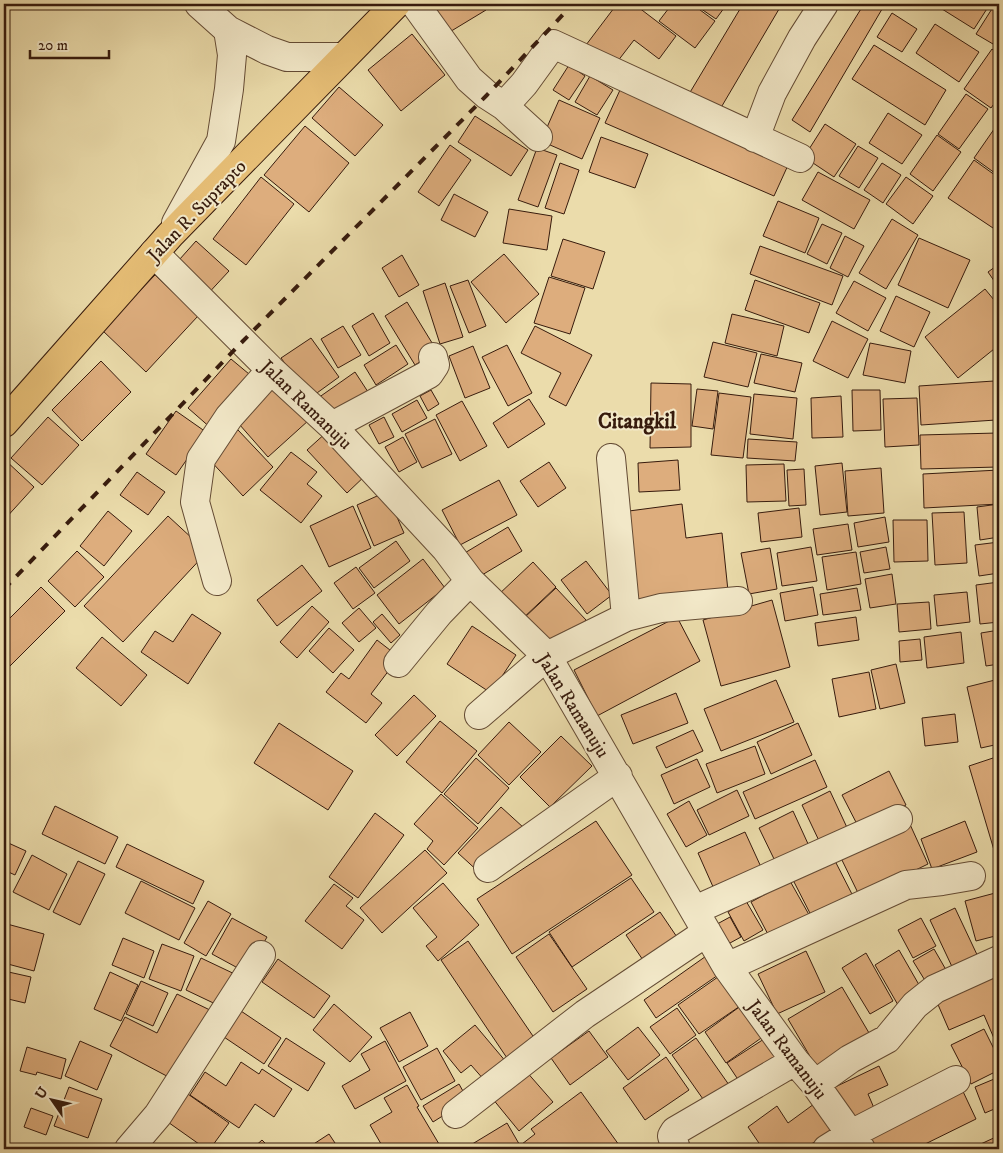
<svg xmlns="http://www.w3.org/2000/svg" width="1003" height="1153" viewBox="0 0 1003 1153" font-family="'IM FELL DW Pica',serif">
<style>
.building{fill:#ddad7d;stroke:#371b0d}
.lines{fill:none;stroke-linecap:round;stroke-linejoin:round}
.minor-casing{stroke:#644b34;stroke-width:30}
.highway-casing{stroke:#371b0d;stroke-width:30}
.minor{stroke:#f2e8c8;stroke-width:28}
.highway{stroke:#e6be76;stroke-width:28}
.rail{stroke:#371b0d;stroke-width:4;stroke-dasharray:9 9;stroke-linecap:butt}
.labels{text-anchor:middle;stroke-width:4;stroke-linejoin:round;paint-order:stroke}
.street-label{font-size:19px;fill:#371b0d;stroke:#f2e8c8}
.quarter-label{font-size:21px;font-weight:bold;fill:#371b0d;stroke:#f2e8c8}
</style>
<rect width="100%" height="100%" fill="#ebdcab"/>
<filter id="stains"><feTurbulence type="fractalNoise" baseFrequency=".004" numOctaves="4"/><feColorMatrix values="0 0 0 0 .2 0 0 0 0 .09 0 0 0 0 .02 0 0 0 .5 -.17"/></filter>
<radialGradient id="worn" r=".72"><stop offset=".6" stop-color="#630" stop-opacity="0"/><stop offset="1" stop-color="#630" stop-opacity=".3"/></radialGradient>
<path class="building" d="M431,4h51l4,6 -38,23z
M617,4h17l42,32 -17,23 -25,-19 -20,26 -28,-21z
M672,4h20l23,17 -20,27 -36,-27z
M694,4h33l-11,15z
M743,4h39l-63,107 -30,-17z
M864,4h21l-75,128 -18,-12z
M934,4h56l-16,25z
M995,4h4v30l-6,10 -17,-10z
M892,13l25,16 -15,23 -25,-15z
M935,24l44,28 -20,30 -43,-29z
M412,34l33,41 -44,36 -33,-41z
M874,45l72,45 -21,35 -73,-46z
M992,49l7,5v43l-8,11 -27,-19z
M569,65l16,11 -16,24 -16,-10z
M590,76l23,14 -16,25 -22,-13z
M339,87l44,38 -28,31 -43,-38z
M620,90l169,73 -15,33 -169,-73z
M966,94l22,15 -29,40 -21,-15z
M559,100l41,18 -18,41 -41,-18z
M888,113l34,22 -20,29 -33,-21z
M475,116l53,34 -17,26 -53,-34z
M999,122v54l-25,-18z
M825,124l31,20 -22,33 -30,-20z
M305,126l44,37 -40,49 -45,-37z
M937,135l24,17 -28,39 -23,-17z
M601,137l47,17 -13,34 -46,-16z
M450,145l21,15 -32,46 -21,-14z
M858,146l20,12 -19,30 -20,-12z
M537,148l20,7 -19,52 -20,-7z
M974,160l25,18v54l-51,-34z
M560,163l19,7 -15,44 -19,-6z
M882,163l19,12 -18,28 -19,-13z
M818,172l52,28 -16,29 -52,-29z
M261,177l33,27 -48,61 -33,-26z
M906,177l27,19 -20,28 -27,-20z
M454,194l34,18 -13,25 -34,-17z
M778,201l41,17 -14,35 -42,-17z
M509,209l43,7 -5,34 -44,-7z
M892,219l26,16 -32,54 -27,-16z
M822,224l20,9 -15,31 -20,-10z
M845,236l19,10 -16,31 -18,-9z
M919,238l51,22 -22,48 -50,-23z
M563,239l42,13 -12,37 -42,-13z
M196,241l33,30 -25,27 -33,-29z
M760,246l83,30 -11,29 -82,-31z
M504,254l35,40 -33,29 -35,-41z
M402,255l17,30 -20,12 -17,-29z
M999,264v24l-11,-16z
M155,275l43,41 -52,56 -44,-42z
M549,277l36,11 -15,46 -36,-11z
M468,280l18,46 -17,7 -19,-47z
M755,280l65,23 -11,30 -64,-23z
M854,281l32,17 -18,33 -32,-18z
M445,283l18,54 -23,7 -17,-53z
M985,289l14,17v39l-41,33 -33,-41z
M896,296l34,16 -16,35 -34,-16z
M407,302l30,49 -22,14 -30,-49z
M373,313l17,30 -21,13 -17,-30z
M732,314l52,12 -7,30 -52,-13z
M832,321l36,18 -20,39 -35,-17z
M343,326l18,29 -23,13 -17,-29z
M535,326l57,29 -26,51 -17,-9 12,-24 -40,-20z
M311,338l28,39 -29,21 -29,-40z
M713,342l44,11 -9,34 -44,-10z
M870,343l41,8 -6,32 -42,-8z
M396,345l12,19 -32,21 -12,-20z
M507,345l25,48 -24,13 -26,-49z
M473,346l17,42 -25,10 -16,-42z
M761,354l41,9 -7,29 -41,-9z
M231,359l24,20 -43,50 -24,-21z
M101,361l30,31 -49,49 -30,-31z
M355,372l15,23 -36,25 -16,-22z
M273,380l36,40 -41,37 -36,-41z
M994,381l2,39 -75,5 -2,-39z
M651,383l40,1v63l-41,1z
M697,389l21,2 -5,38 -21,-3z
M431,390l8,14 -11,7 -8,-15z
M852,390h28l1,40 -28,1z
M719,393l32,4 -8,61 -32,-3z
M754,394l43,4 -4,41 -43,-5z
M841,396l2,41 -31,1 -1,-40z
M917,398l2,47 -34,2 -2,-48z
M529,399l16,25 -37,24 -15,-25z
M417,400l10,18 -25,14 -10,-18z
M462,401l25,45 -27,15 -24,-46z
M176,411l30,21 -30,43 -30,-21z
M48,417l31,28 -37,40 -31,-27z
M384,417l10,20 -15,7 -10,-19z
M435,419l17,35 -30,14 -17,-34z
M238,430l35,37 -30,29 -35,-38z
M328,431l40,42 -21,20 -40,-43z
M997,433l1,34 -77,2 -1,-34z
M403,437l14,25 -18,10 -14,-25z
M748,439l49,3 -2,19 -48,-3z
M291,452l26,20 -10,12 15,12 -21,27 -41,-33z
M4,459l30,28 -30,33z
M678,460l2,30 -41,2 -1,-29z
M549,462l17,26 -28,19 -18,-26z
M842,463l5,49 -27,3 -5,-49z
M784,464l2,37 -39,1 -1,-37z
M881,468l3,45 -36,3 -3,-45z
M804,469l2,36 -17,1 -2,-36z
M999,470v34l-75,4 -1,-34z
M137,472l28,20 -17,23 -28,-20z
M499,480l18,35 -57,30 -18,-35z
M386,492l18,41 -30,13 -17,-41z
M682,504l4,34 36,-5 6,58 -97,12 -7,-56 9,-1 -4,-35z
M999,504v33l-19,3 -3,-33z
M353,506l18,42 -42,19 -19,-41z
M799,508l3,29 -41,5 -3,-29z
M108,511l24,20 -28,35 -24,-20z
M964,512l3,51 -32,2 -3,-52z
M168,516l39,36 -84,90 -39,-36z
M885,517l4,25 -31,5 -4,-24z
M893,520h34l1,41 -34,1z
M848,524l4,26 -35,5 -4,-26z
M508,527l14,24 -45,27 -14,-24z
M396,541l14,20 -36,27 -15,-20z
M999,542v31l-20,3 -4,-31z
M811,547l6,34 -35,5 -5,-33z
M886,547l4,22 -26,4 -4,-21z
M770,548l7,41 -28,5 -8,-41z
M77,551l27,26 -29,30 -27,-26z
M856,552l5,32 -34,6 -5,-33z
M423,559l22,29 -46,36 -22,-29z
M586,561l26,34 -25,19 -26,-34z
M533,562l23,25 -36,34 -23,-25z
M302,565l20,26 -45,35 -20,-26z
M356,567l19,26 -22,16 -19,-26z
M892,574l4,30 -26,4 -5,-29z
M999,582v40l-19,2 -4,-39z
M41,587l24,24 -61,61v-48z
M813,587l5,28 -33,6 -5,-28z
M556,588l30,32 -32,30 -30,-32z
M857,588l4,22 -38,5 -3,-21z
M967,592l3,30 -33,4 -3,-31z
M772,600l18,67 -69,19 -18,-66z
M929,602l2,27 -32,3 -2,-28z
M312,606l17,16 -32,36 -17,-16z
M359,608l17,20 -17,14 -17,-19z
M192,614l29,19 -33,51 -47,-32 14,-21 18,11z
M382,614l18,21 -9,8 -18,-21z
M677,617l23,44 -103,55 -23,-46z
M856,617l3,23 -41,6 -3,-23z
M472,626l44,29 -25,38 -44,-29z
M329,628l25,22 -21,23 -24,-22z
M999,630v34l-13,2 -5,-33z
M961,632l3,31 -37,5 -3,-31z
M102,637l45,38 -26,31 -45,-38z
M920,639l2,21 -22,2 -1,-21z
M377,640l22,17 -28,37 11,9 -16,20 -40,-31 15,-19 8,6z
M896,664l9,39 -25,6 -9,-39z
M869,672l7,37 -37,8 -7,-38z
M999,679v65l-18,4 -14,-61z
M776,680l18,42 -73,29 -17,-42z
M676,693l12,30 -55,21 -12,-29z
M414,695l22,21 -39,40 -22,-21z
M955,714l3,28 -33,4 -3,-28z
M440,721l37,30 -35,42 -36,-31z
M509,722l32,30 -32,33 -31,-30z
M279,723l74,48 -25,39 -74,-47z
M798,723l14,32 -41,19 -14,-32z
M693,730l10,21 -37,17 -10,-21z
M561,736l31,30 -42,41 -30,-30z
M755,746l10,28 -48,19 -11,-29z
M999,756v111l-30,-101z
M476,758l33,30 -31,36 -34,-30z
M697,759l13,28 -36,17 -13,-29z
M815,760l12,27 -72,32 -12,-27z
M889,771l17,34 -46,25 -18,-35z
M737,790l12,26 -40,19 -12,-25z
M830,791l20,43 -28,13 -20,-42z
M441,794l37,34 -34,37 -17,-16 6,-8 -19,-17z
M689,801l18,34 -21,12 -19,-33z
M55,806l63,31 -13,27 -63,-30z
M501,807l23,21 -43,46 -23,-21z
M793,811l16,35 -34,15 -16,-33z
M375,813l29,22 -46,63 -29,-21z
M908,820l20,44 -68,33 -21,-43z
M596,821l36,54 -120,79 -35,-55z
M965,821l12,31 -45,17 -11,-30z
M745,832l16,35 -47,22 -16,-36z
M4,841l22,10 -11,24 -11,-5z
M127,844l77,37 -11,23 -77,-37z
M425,850l22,23 -65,60 -22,-25z
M32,855l35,19 -18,36 -36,-18z
M833,857l22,43 -41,21 -22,-43z
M78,861l27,13 -25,51 -27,-13z
M631,878l23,34 -82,55 -23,-35z
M141,881l54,27 -16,32 -54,-27z
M790,881l22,39 -40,22 -21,-40z
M443,883l36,42 -41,36 -12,-15 11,-9 -24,-29z
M334,884l19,14 -7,8 18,14 -22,29 -37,-28z
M999,892v43l-23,6 -11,-40z
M208,901l23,13 -25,42 -22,-13z
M746,901l17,29 -19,11 -16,-29z
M955,908l25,53 -25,12 -25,-53z
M660,912l21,31 -34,23 -21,-31z
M730,917l11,20 -22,12 -11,-20z
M232,918l35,19 -20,36 -35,-19z
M921,918l15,28 -23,12 -15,-28z
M7,924l37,10 -10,37 -30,-8v-28z
M549,934l38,55 -34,23 -37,-55z
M123,938l31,13 -10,27 -32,-13z
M468,941l67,98 -28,19 -66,-98z
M162,944l32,12 -13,35 -32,-12z
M934,949l15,26 -20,12 -16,-26z
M899,950l23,40 -24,15 -23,-40z
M806,951l19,41 -48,22 -19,-40z
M866,953l27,48 -23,13 -28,-46z
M709,954l12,19 -65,45 -12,-18z
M201,958l40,19 -15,32 -40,-19z
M278,959l52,37 -16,22 -52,-36z
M999,964v86l-15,-35 -35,15 -16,-37z
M4,971l27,6 -6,26 -21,-5z
M110,972l28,13 -17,36 -27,-12z
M725,972l21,30 -47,32 -21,-29z
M141,981l27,12 -15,33 -27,-12z
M842,987l30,51 -54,32 -30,-51z
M177,994l37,18 -36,70 -68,-36 15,-29 32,16z
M334,1004l38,33 -22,25 -37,-32z
M742,1005l22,31 -38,27 -21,-31z
M677,1008l19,27 -26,19 -20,-27z
M238,1009l43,29 -17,26 -43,-29z
M410,1012l18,34 -29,16 -19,-34z
M475,1025l32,38 -22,18 -14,-16 -10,8 -18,-22z
M638,1027l22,28 -32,25 -22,-29z
M984,1029l15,30v11l-28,14 -20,-39z
M589,1031l19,26 -38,28 -19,-27z
M286,1038l39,25 -17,28 -40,-25z
M696,1038l38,54 -24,17 -38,-54z
M764,1039l18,26 -37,25 -18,-27z
M80,1041l32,14 -15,35 -32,-14z
M385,1041l21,40 -51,28 -13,-23 28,-16 -9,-16z
M27,1047l39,12 -5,20 -24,-7 -1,3 -16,-4z
M437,1048l18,33 -34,19 -18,-33z
M666,1057l23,33 -44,30 -22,-32z
M241,1062l18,12 3,-5 30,20 -18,28 -19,-13 -16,24 -49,-33 15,-23 21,14z
M879,1066l9,19 -20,9 9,21 -25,12 -19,-39z
M525,1070l28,32 -34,29 -27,-33z
M999,1077v30l-14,6 -10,-26z
M959,1083l17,36 -61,30h-48l-8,-16z
M459,1084l9,16 -35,22 -10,-16z
M407,1085l12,21 -2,1 22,37 -9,5h-46l-14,-24 22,-13 -8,-14z
M69,1087l33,12 -14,39 -34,-12z
M185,1092l44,31 -19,26h-4l-41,-29z
M581,1092l38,53 -5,4h-88l-4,-5 13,-10 -4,-5z
M814,1104l18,26 -25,17 1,2h-45l-15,-22 29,-21 11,17z
M31,1108l22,8 -7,19 -22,-8z
M507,1123l15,26h-58z
M329,1134l10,15h-33z
M998,1136l1,13h-29z
M262,1140l9,9h-19z"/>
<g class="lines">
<defs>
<path id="minor" d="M199,4l29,26 39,20 20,7h56
M415,4l54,75 18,16 17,11 34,31
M504,106l20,-22 29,-40 247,114
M755,138l17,-45 30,-55 22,-34
M176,223l45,-82 8,-52 3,-34 -4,-25
M154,253l117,117 61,56 114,123 24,32 77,75 180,311 68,94 20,23 46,65
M332,426l97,-52 6,-9 -2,-8
M611,458l15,159
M217,581l-22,-79 6,-43 28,-42 42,-47
M398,663l41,-50 31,-32
M479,715l68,-59 79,-39 35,-9 77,-7
M488,868l130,-92
M695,910l203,-91
M727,967l179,-82 36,-4 29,-5
M815,1084l35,-25 37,-20 28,-34 20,-16 64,-29
M456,1114l129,-100 122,-82
M129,1149l29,-34 103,-160
M676,1149l-4,-13 3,-5 120,-70
M827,1149l24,-15 105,-54"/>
<path id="highway" d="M4,423l166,-188 226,-231"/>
</defs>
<use href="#minor" class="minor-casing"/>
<use href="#highway" class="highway-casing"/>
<use href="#minor" class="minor"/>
<use href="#highway" class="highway"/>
<path class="rail" d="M4,589l239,-248 244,-246 86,-91"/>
</g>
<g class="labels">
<g class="street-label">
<text transform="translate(196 210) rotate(-46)" y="7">Jalan R. Suprapto</text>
<text transform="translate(307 404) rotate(44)" y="7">Jalan Ramanuju</text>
<text transform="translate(574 705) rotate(58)" y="7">Jalan Ramanuju</text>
<text transform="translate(788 1049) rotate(53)" y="7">Jalan Ramanuju</text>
</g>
<g class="quarter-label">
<text x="637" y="428">Citangkil</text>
</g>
</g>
<rect width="1003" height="1153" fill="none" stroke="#ebdcab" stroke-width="20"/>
<rect x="5" y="5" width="993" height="1143" fill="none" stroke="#371b0d" stroke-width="2.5"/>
<rect x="10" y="10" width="983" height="1133" fill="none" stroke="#371b0d"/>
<g transform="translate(52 1100) rotate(304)" stroke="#f2e8c8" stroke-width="4" paint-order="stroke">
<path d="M0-4L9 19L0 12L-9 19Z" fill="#371b0d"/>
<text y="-8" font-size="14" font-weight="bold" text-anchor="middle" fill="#371b0d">U</text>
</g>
<path d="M30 50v8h79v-8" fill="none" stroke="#371b0d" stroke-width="2.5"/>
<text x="38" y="50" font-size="15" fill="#371b0d" stroke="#f2e8c8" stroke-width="4" paint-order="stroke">20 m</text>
<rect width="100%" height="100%" filter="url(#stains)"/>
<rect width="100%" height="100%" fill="url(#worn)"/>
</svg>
